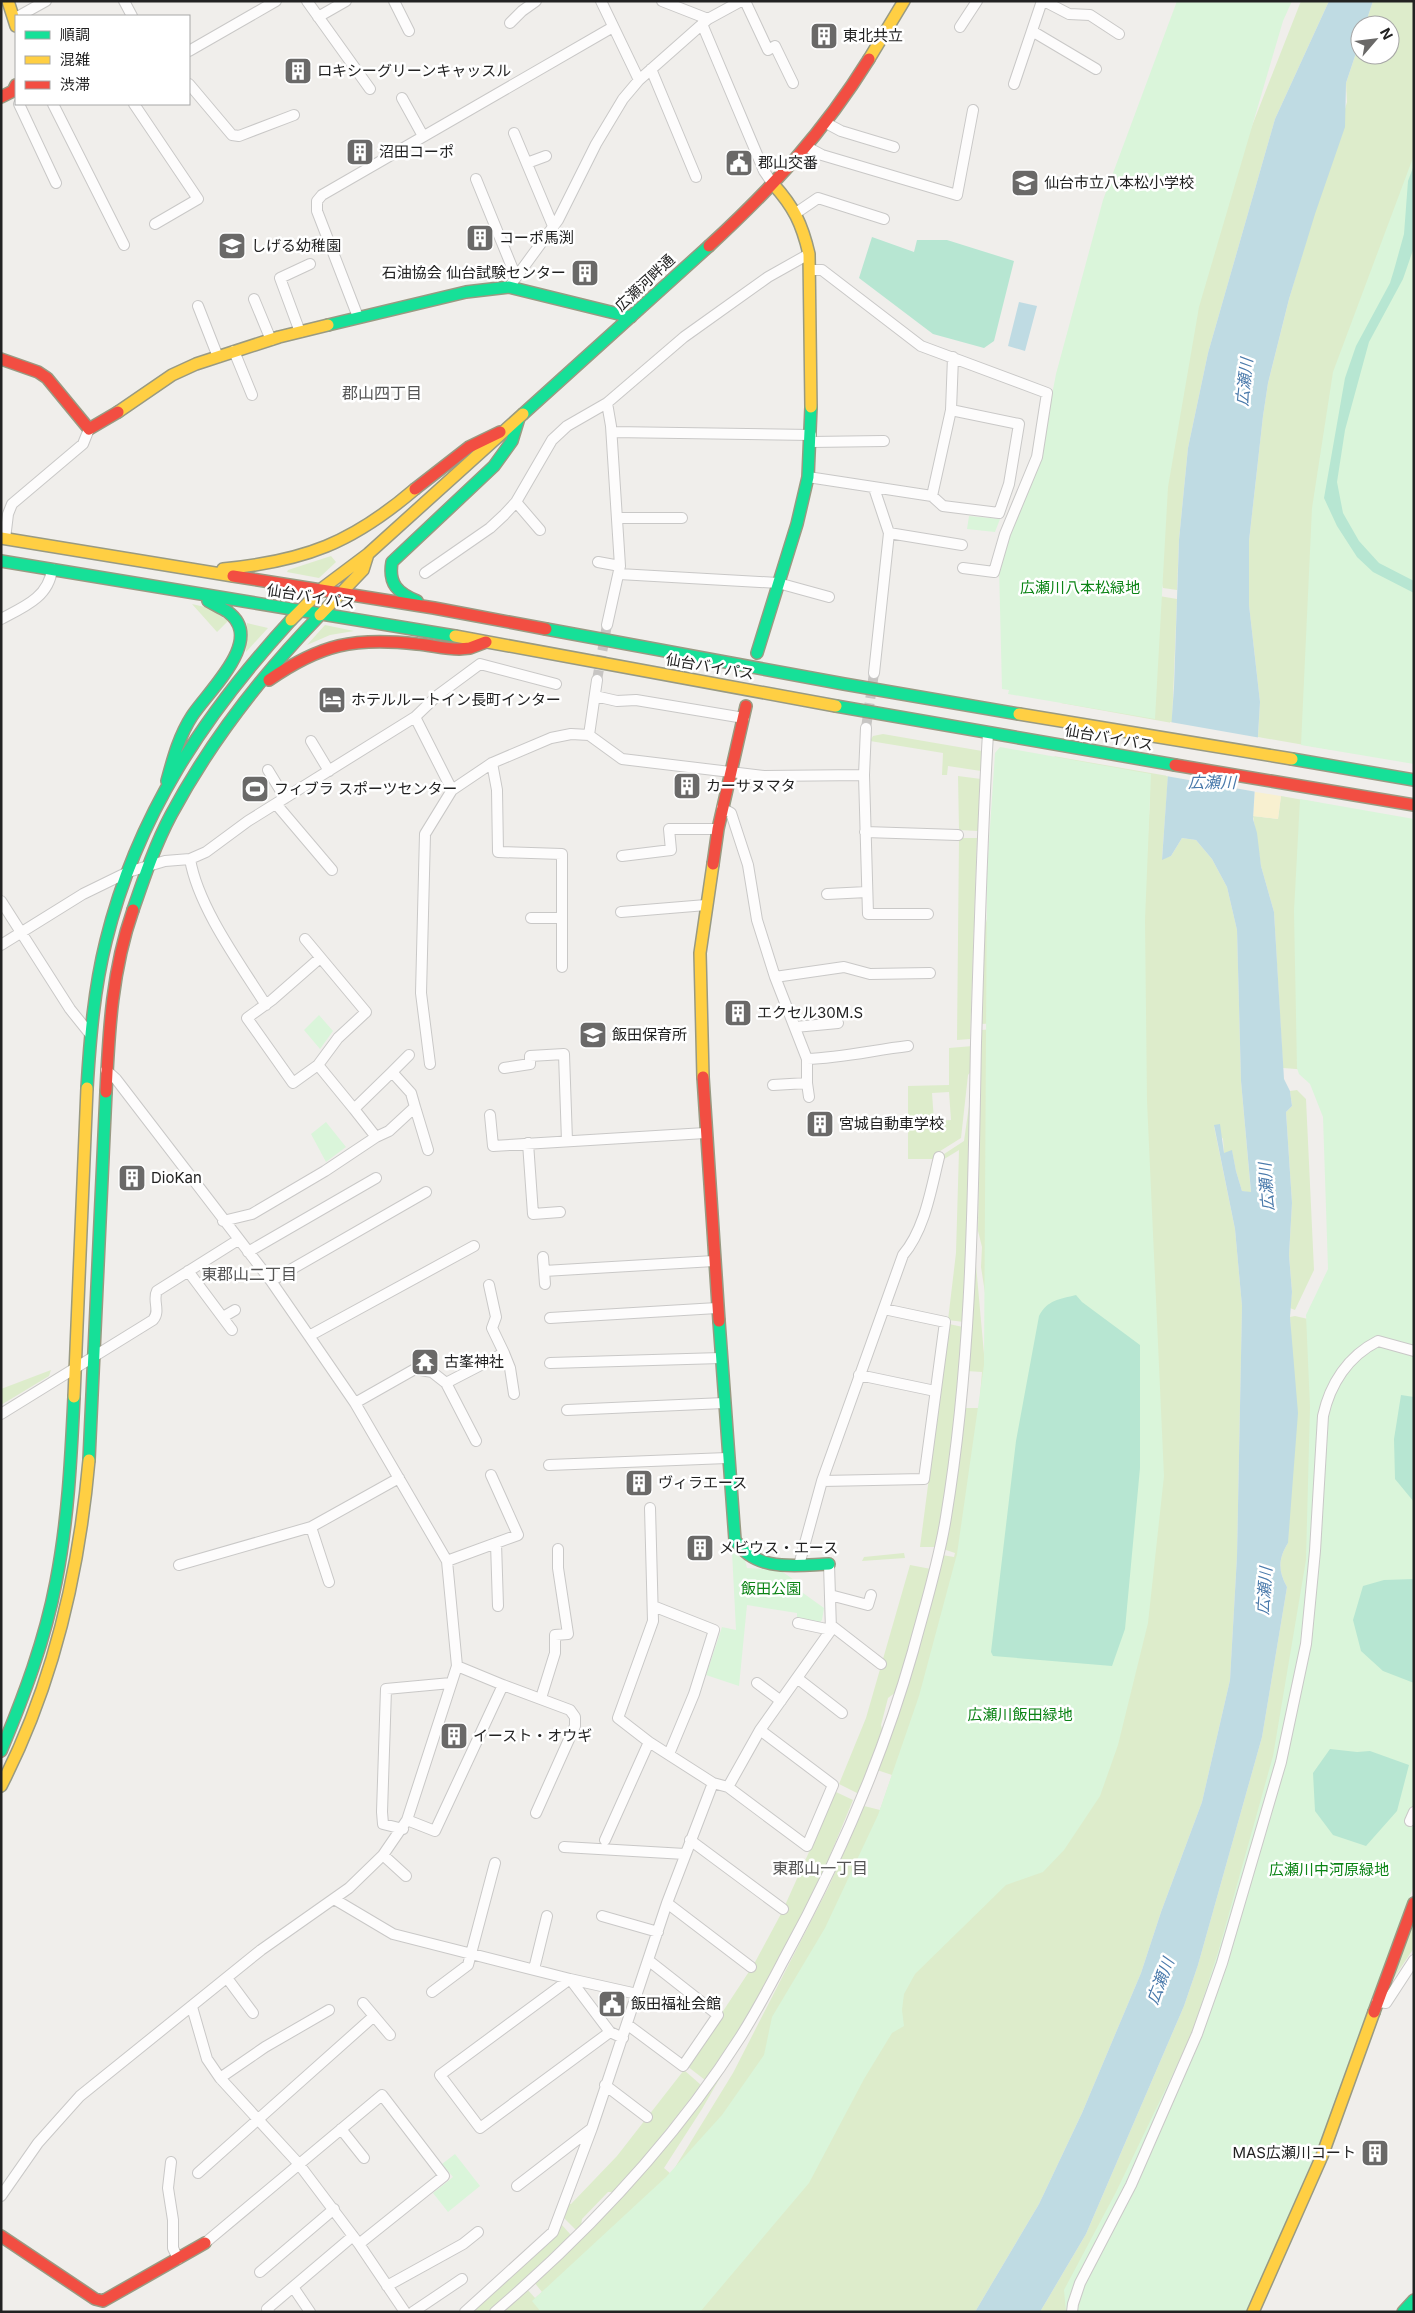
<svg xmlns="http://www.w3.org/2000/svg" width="1415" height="2313" viewBox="0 0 1415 2313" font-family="Inter,'Noto Sans JP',sans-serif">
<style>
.grass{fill:#ddeccb;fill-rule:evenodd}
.sand{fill:#f8f0d0}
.park{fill:#daf5da}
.pitch{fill:#b7e6d2}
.water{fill:#bfdbe3}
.pier{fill:#f0eeeb}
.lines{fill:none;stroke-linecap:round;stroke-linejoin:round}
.street-tunnel{stroke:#c7c5c3;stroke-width:10;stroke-dasharray:10 5;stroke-linecap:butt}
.street-casing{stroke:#c9c8c7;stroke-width:12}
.fast-casing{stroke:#999a82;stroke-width:14}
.slow-casing{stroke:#999a82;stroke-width:14}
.jam-casing{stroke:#999a82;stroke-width:14}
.street{stroke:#fdfcfc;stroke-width:10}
.fast{stroke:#16e098;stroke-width:11}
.slow{stroke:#ffcf43;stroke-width:11}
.jam{stroke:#f24e42;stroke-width:11}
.labels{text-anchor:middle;stroke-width:5;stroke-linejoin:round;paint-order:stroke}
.poi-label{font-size:15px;fill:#222;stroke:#fff;text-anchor:start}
.street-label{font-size:15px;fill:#222;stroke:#fff}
.park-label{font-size:15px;fill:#0c8416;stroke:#fff}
.water-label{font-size:16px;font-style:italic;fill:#4a7aab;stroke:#fff}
.neighbourhood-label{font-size:16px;fill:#555;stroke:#fff}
</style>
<rect width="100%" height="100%" fill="#f0eeeb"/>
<path class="grass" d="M1301,1h28l-54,118 -67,234 -20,95 -9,92 -2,50 -14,-2 -46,-191 103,-198 28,-63z
M1373,1h41v164l-81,585 -75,-13 2,-35 -11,-97v-64l14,-125 5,-33 21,-84 58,-197 -1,-19 14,-42v14h30v-30h-25z
M331,556l5,6 -17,16 -32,-6 1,-2z
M1083,583l94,16 -5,124 -111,-20z
M192,604l17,4 19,13 -11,11z
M247,623l21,5 -22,24z
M325,625l29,6 -24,4 -23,10z
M883,734l99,17 -1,20 -33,-5 -1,9h-5l1,-22 -73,-12 3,-5z
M1053,756l115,20 -6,83 9,-3 11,-18 14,2 16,19 15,28 10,43 4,151 10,112 -9,-2 -6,-20 -4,-20 -8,3 -1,-15 -9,-13 21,103 7,77 -5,250 -7,124 -28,122 -41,110 -20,61 -59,140 -43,91 -64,108h-389l166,-164 377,-965 21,-385z
M958,776l23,3 -3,52 -19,-1z
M1281,796l39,7 -11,267 -26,-2 -9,-156 -13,-46 -8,-50 25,3z
M959,838h18l-7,201 -13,1z
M987,919l8,104 -13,1 1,-91z
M996,1029l12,141 7,150 4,32 -39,293 -67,198 -44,92 -34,65 -104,157 -57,64 -107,91h-66l26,-23 8,9 7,-6 -8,-10 89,-86 33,-38 72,-94 -26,45 -38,59 7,6 62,-101 96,-187 35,-80 16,4 12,-35 -15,-5c27,-70 50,-142 65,-215l12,2 1,-4 -12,-4 19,-110 1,-31h16l3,-36 -16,-1 10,-106 8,89 1,54 -9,77 -11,64 -24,93 11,3 16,-63 16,-85 25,-178 -14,-4v11l-5,-1 -9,-58 1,-20 -4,-16 3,-201z
M973,1046l-1,24 -4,5 -7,63 -24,15 -2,6h-27v-73l41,-1v-37zM949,1092l2,28 -17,1 -2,-28z
M1297,1090l9,9 8,171 -19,40 -5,-2 2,-16 -3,-37 3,-52 -6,-91 6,-6 -2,-15z
M973,1097l-9,225 -16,-2 8,-67 3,-103 -18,11v-5l23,-15 6,-42z
M1295,1316l13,3 5,6 -3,231 -37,216 -80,264 -127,276h-26l46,-78 98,-228 14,-41 64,-228 25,-150c-9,-16 -9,-28 1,-44l4,-188 -2,-38z
M949,1324l14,3 -11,118 -16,102h-16z
M51,1370l-2,6 -48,29v-16z
M904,1553l1,5 -43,3 2,-4z
M910,1565l21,4 -35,123 -8,6 -7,27 2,8 -24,61 -20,-10 27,-66z
M836,1792l17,8 -24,58 1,6 -78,147 -47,69 -18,-14 67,-102 28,-52z
M1414,1919v29l-25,37z
M684,2070l17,15 -59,76 -29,31h-5l-26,27 -1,7 -5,4 -12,-12 3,-15 4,1 46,-48z
M561,2224l10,11 -48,46 -36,31h-15l73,-66 10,-10z"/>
<path class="sand" d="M1255,792l26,4 -3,23 -25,-3z"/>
<path class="park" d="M1177,1h115l-9,20 -84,286 -31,180 -13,232 -147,-25 1,-4 -7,-1 -3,-122 4,-19 37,-91 16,-83 47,-174z
M1414,155v609l-113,-19 11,-237 21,-136z
M969,516l31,3 -5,13 -28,-3z
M1000,747l151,27 -6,146 2,181 17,375 -16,147 -30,122 -18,51 -36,54 -21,22 -37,13 -91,89 -11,20 -2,16 2,16 -12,7 -28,46 -55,104 -109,129h-159l-9,-11 134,-124 56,-62 42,-60 8,-38 53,-89 53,-113 41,-119 38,-142 27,-189 3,-493 8,-119z
M1300,799l114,20v1066l-90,248 -76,179h-182l-2,-22 52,-98 75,-156 28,-87 54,-193 33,-196 4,-153 -4,-92 22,-46 -5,-152 -13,-33 -11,-10 -2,-6 -3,-157z
M319,1015l14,16 -13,18 -16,-19z
M326,1122l20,25 -20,15 -15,-28z
M732,1552l13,8 2,8 33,2 17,12 -1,6 28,20 -2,12 -3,3 -22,-4v-6l-50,-8 -8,81 -33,-11 16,-48 14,3z
M455,2154l25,32 -32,26 -15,-19 20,-16 -11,-13z"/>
<path class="pitch" d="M1414,165l-1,85 -10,29 -34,63 -24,88 -8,52 6,31 16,28 20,22 35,18v12l-41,-21 -16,-15 -20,-31 -13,-28 21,-120 11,-32 34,-63 4,-13 10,-36 4,-53z
M872,237l42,15 3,-12h30l67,21 -20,80 -10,7 -51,-14 -74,-56z
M1076,1295l6,7 58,43v123l-15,161 -13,37 -119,-10 -2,-4 25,-211 23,-125c8,-16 21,-17 37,-21z
M1401,1395l13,2v105l-19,-23 -1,-40z
M1414,1579v104l-31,-12 -22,-20 -8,-31 10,-34 21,-6z
M1330,1749l27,3 13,-1 39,14 -12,46 -31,35 -33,-11 -18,-24 -2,-38z"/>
<path class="water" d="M1329,1h44l-8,24h-5v16l-14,42 -1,44 -30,87 -26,85 -21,84 -5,33 -14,125v64l11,97 -7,117 4,14 4,33 13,46 10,167 6,12 2,15 -6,6 6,91 -3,52 3,37 -2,25 8,96 -10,130c-10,16 -10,28 -1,44l-25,150 -64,228 -14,41 -98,228 -46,78h-65l64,-108 43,-91 59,-140 20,-61 41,-110 28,-122 7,-124 5,-250 -7,-77 -21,-104 6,-1 4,29 8,-3 4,21 6,20 9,1 -10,-111 -4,-151 -10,-43 -15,-28 -16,-19 -14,-2 -11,18 -9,4 12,-173 5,-147 9,-92 20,-95 67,-234z
M1019,302l18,4 -12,45 -17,-5z"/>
<path class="pier" d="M1170,722l91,16 -4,54 -91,-16z"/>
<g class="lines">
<path class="street-tunnel" d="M597,680l10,-55
M866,728l8,-55"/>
<defs>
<path id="street" d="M124,1l8,15
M307,1l63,88
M394,1l15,30
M601,1l38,79
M662,1l46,18
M745,1l23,49 7,-4 18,37
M1044,1l25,13 21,1 29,19
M19,16l27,-15
M318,17l28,-16
M510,23l12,-12 14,-10
M702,24l62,147 9,13
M960,27l17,-26
M1032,31l64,38
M189,51l87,-50
M651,69l45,108
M189,84l43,51 7,1 55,-21
M1014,84l28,-83
M402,98l21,38
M19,104l37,79
M53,104l71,141
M134,104l64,95 -43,25
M826,123l15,8 53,16
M514,133l39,93
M807,147l15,8 135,40 16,-85
M527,163l19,-7
M476,179l40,98
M796,213l22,-15 66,21
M810,270h12l99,76 126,47 -10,64 -32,77 -11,38 -31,-4
M509,287l49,-67 38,-76 27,-45 16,-19 69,-61 33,-18
M254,299l17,41
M198,306l20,51
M358,317l-41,-106v-10l5,-6 291,-168
M300,332l-20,-54 30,-14
M234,351l18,44
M607,403l4,23 9,140 -13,59
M612,432l199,3
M811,442l73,-1
M808,477l124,19 11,10 56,7 10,-29 10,-60 -68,-14 2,-53
M874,488l15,45 -15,140
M932,496l19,-86
M516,502l24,28
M617,518h65
M889,533l73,12
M5,539l3,-25 4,-10 71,-60 6,-15
M598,562l22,4
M425,573l65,-45 14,-13 12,-13 36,-62 15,-14 40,-23 77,-66 84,-60 41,-23
M619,574l159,9 51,14
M1,619c23,-12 48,-22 51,-50
M595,696l22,5 19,-1 108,18
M415,717l37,73 40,-27 59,-25 20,-4 18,1 33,24 142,17 100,-1
M866,728l-2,47 4,139h60
M589,735l8,-55
M311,741l18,30
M492,763l5,27 1,62 64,2v113
M268,770l17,28
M276,804l56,66
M722,808l9,5 17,52 9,55 18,57 32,82c34,-1 67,-9 101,-13
M865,832l93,3
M622,856l49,-6 -2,-21h49
M190,859c8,48 50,105 76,146
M827,894l40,-2
M1,901l69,108 20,25
M621,912l85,-7
M531,918h31
M305,939l61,73 -28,26 -20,27 -25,18 -46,-65 25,-18 48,-42
M1,945l82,-51 45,-22 37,-11 25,-2 16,-7 42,-31 167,-104 23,-22 42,-31 76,20
M775,977l69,-10 26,7 60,-1
M795,1027l43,-4
M430,1064l-9,-71 4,-159 27,-44
M318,1065l36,44
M504,1068l26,-4v-8l34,-2 3,87
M392,1072l17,-17
M807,1083l2,14
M773,1085l34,-2v-24
M415,1107l13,43
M490,1115l3,31 212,-13
M528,1143l5,71 27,-2
M223,1221l29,-7 73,-43 51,-34 13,-6 26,-24 -4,-14 -19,-21 -38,37 22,28
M248,1252l128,-74
M543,1257l2,27
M188,1271l44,59
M544,1271l170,-10
M271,1281l155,-89
M223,1317l12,-7
M550,1318l167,-10
M309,1336l165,-90
M504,1353l6,15 4,26
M550,1363l171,-5
M859,1375l76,16
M446,1383l30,58
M355,1403l60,-34 17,3 14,11 58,-30 -12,-25 4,-11 -7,-32
M567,1410l157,-7
M1,1414l152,-94c8,-9 -1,-20 4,-29l81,-51
M549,1465l178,-7
M822,1481l102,-2 21,-157 -61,-13
M311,1527l18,55
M496,1543l2,63
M447,1561l71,-26 -27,-60
M179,1565l132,-38 88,-49
M799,1565l23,-84 81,-226c22,-26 28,-66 36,-98
M830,1595l38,10 3,-10
M653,1606l61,24 -20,64 -25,60
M798,1623l33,7
M832,1626l49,38
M797,1678l45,35
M757,1683l24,18
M503,1685l67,25 5,7v9l-39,87
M541,1698l14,-45v-18l13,-1 -10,-66v-19
M713,1783l15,4 32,-57 71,-100 -2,-66
M728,1787l79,59 26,-61 -73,-55
M407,1820l28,11 68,-146 -46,-19
M1410,1821l4,-9
M403,1829l-20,-5 -1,-12 4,-123 65,-6
M605,1840l44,-98
M690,1840l93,69
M564,1847l121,7
M383,1855l23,21
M334,1899l59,35 177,45 40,53 13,6
M667,1903l84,64
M602,1916l56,16
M534,1969l13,-53
M227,1978l26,35
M432,1992l36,-27 27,-102
M1377,2002l9,1 28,-43
M363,2003l27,32
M192,2007l15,52 13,19 78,85 61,81 46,68
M628,2025l55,41 35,-51 -70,-55
M610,2032l-130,96 -40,-53 130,-96 67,15
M220,2078l45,-31 64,-37
M605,2085l42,32
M341,2129l23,29
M171,2162l-3,26 5,32v28l5,11
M198,2173l176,-157
M517,2186l74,-57
M1,2196l37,-53 42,-47 181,-146 88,-62 34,-33 24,-35 50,-154 -10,-105 -92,-158 -46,-67 -38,-55 -155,-202 -10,-9
M205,2243l177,-148 62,81 -85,68
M260,2272l74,-63
M387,2286l76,-42 15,-12
M293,2287l17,25
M269,2312l-2,-3 86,-73
M413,2312l49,-33
M465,2312l88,-80 39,-104 75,-225 46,-120 -64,-41 -31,-24 35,-97 -3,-113
M495,2312c93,-80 180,-172 246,-276 15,-24 29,-50 42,-75 55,-100 99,-201 130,-310 12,-45 26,-89 33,-134 26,-157 27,-316 30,-474 3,-103 6,-207 12,-310
M1072,2312l1,-8 7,-21 51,-98 66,-151 25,-71 59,-201 25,-118 9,-93 8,-135c7,-32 25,-60 55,-75l36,10"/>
<path id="fast" d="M328,325l138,-33 43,-5 122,30
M523,414l186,-168
M1,561l454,75
M417,601c-19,-8 -29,-17 -25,-39l102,-96 18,-25 7,-23
M546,629l298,55 175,30
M757,653l40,-129 11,-47 3,-70
M836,706l339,59
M1292,759l122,21
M167,781c6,-22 12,-45 25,-65 16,-25 74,-76 36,-104 -6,-4 -13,-7 -20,-11
M133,910c11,-32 22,-65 38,-95 39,-73 92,-141 149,-200
M87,1088c3,-49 7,-99 19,-147 31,-126 98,-226 185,-321
M719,1321l16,219c21,33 62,25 94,24
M89,1460l17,-368
M1,1751c23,-55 44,-111 55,-169 12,-61 15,-123 18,-185
M1403,2312l11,-12"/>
<path id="slow" d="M8,1l8,25
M869,59l35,-58
M773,184c21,23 29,40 36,70l2,153
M118,412l54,-37 24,-11 83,-27 49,-12
M1,538l232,38
M223,569c82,-8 129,-26 192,-80
M320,615l43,-45 5,-16
M291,620l33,-33 44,-33 155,-140
M455,636l381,70
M1019,714l273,45
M703,1077l-3,-124 13,-89
M74,1397l13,-309
M1,1786c52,-101 78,-213 88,-326
M1253,2312l69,-156 52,-144"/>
<path id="jam" d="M1,97l12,-6 3,-6
M709,246c64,-59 114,-113 160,-187
M1,359l37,13 9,6 42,51 29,-17
M415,489l54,-42 31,-15
M233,576l201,32 112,21
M269,680c52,-36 85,-43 148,-36 14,1 27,5 42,5l11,-1 16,-6
M1175,765l239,40
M713,864l5,-35 28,-123
M703,1077l16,244
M106,1092c3,-63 6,-122 27,-182
M1374,2012l40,-109
M1,2236l94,63 8,2 102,-58"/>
</defs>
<use href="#street" class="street-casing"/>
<use href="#fast" class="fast-casing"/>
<use href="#slow" class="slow-casing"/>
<use href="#jam" class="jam-casing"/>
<use href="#street" class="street"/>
<use href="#fast" class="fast"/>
<use href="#slow" class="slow"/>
<use href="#jam" class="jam"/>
</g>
<defs>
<symbol id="building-square" viewBox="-11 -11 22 22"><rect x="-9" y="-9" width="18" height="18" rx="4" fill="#6a6968" stroke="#fff"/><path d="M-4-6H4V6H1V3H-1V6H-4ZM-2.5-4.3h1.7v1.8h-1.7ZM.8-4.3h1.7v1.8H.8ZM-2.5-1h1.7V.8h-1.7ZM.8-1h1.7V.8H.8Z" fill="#fff"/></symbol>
<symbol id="civic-square" viewBox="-11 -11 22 22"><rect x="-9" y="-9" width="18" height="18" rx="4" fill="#6a6968" stroke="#fff"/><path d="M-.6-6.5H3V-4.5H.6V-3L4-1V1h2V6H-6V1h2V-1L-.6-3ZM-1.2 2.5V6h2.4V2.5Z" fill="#fff"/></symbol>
<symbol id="school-square" viewBox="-11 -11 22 22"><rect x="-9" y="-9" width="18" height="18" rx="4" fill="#6a6968" stroke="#fff"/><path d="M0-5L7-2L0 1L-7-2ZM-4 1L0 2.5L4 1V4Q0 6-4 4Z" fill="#fff"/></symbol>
<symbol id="hotel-square" viewBox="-11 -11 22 22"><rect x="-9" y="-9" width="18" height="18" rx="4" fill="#6a6968" stroke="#fff"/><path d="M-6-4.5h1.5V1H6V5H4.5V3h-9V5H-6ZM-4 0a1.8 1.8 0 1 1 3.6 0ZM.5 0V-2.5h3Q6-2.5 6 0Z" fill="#fff"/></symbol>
<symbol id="stadium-square" viewBox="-11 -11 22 22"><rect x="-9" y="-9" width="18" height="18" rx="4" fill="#6a6968" stroke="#fff"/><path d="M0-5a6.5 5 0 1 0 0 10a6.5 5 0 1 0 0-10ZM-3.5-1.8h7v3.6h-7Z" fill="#fff"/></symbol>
<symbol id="temple-square" viewBox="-11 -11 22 22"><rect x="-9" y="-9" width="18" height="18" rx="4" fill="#6a6968" stroke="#fff"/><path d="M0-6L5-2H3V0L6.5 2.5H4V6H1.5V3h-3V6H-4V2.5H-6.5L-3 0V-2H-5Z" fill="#fff"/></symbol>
</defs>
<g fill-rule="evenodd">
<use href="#building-square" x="808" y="20" width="32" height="32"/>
<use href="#building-square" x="282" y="55" width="32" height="32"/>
<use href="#building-square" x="344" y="136" width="32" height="32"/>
<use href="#civic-square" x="723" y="147" width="32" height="32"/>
<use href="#school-square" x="1009" y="167" width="32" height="32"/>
<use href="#building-square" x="464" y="222" width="32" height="32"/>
<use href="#school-square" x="216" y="230" width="32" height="32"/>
<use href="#building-square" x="569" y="257" width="32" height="32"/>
<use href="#hotel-square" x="316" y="684" width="32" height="32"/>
<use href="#building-square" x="671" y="770" width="32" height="32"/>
<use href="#stadium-square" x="239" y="773" width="32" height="32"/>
<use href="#building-square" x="722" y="997" width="32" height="32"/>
<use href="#school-square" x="577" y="1019" width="32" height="32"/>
<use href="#building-square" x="804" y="1108" width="32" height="32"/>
<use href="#building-square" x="116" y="1162" width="32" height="32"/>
<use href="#temple-square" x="409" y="1346" width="32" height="32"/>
<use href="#building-square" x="623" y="1467" width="32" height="32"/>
<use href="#building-square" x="684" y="1532" width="32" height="32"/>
<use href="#building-square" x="438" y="1720" width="32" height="32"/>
<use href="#civic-square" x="596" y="1988" width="32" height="32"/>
<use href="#building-square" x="1359" y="2137" width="32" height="32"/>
</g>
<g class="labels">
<g class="poi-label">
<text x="843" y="41">東北共立</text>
<text x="317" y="76">ロキシーグリーンキャッスル</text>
<text x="379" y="157">沼田コーポ</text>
<text x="758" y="168">郡山交番</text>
<text x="1044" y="188">仙台市立八本松小学校</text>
<text x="499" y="243">コーポ馬渕</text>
<text x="251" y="251">しげる幼稚園</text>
<text x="566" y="278" text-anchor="end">石油協会 仙台試験センター</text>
<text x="351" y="705">ホテルルートイン長町インター</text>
<text x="706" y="791">カーサヌマタ</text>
<text x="274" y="794">フィブラ スポーツセンター</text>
<text x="757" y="1018">エクセル30M.S</text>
<text x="612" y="1040">飯田保育所</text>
<text x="839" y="1129">宮城自動車学校</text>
<text x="151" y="1183">DioKan</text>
<text x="444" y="1367">古峯神社</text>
<text x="658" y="1488">ヴィラエース</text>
<text x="719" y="1553">メビウス・エース</text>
<text x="473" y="1741">イースト・オウギ</text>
<text x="631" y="2009">飯田福祉会館</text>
<text x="1356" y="2158" text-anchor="end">MAS広瀬川コート</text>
</g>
<g class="street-label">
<text transform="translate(645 283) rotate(-43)" y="5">広瀬河畔通</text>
<text transform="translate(311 597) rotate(9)" y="5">仙台バイパス</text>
<text transform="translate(710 667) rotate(10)" y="5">仙台バイパス</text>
<text transform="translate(1109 738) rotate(10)" y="5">仙台バイパス</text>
</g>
<g class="park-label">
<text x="1080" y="593">広瀬川八本松緑地</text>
<text x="771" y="1594">飯田公園</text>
<text x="1020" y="1720">広瀬川飯田緑地</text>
<text x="1329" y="1875">広瀬川中河原緑地</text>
</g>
<g class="water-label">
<text transform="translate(1244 382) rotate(-84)" y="6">広瀬川</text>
<text x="1212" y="788">広瀬川</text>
<text transform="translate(1266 1187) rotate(-94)" y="6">広瀬川</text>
<text transform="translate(1264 1591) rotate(-86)" y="6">広瀬川</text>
<text transform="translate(1160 1981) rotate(-69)" y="6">広瀬川</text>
</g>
<g class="neighbourhood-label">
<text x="382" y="399">郡山四丁目</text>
<text x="249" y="1280">東郡山二丁目</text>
<text x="820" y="1874">東郡山一丁目</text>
</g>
</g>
<rect width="1415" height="2313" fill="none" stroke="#222222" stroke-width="5"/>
<rect x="15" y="15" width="175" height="90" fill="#ffffff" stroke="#a7a7a7"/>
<rect x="25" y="31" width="25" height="8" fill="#16e098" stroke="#a7a7a7"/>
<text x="60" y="40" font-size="15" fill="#222222">順調</text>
<rect x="25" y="56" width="25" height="8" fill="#ffcf43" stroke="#a7a7a7"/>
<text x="60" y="65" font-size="15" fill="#222222">混雑</text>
<rect x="25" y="81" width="25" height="8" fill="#f24e42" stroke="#a7a7a7"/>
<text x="60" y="90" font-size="15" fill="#222222">渋滞</text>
<g transform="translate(1375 40) rotate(62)"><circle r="24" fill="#ffffff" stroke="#a7a7a7"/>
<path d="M0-4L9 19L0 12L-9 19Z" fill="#6a6968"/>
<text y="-8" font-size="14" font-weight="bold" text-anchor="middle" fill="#222222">N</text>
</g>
</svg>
